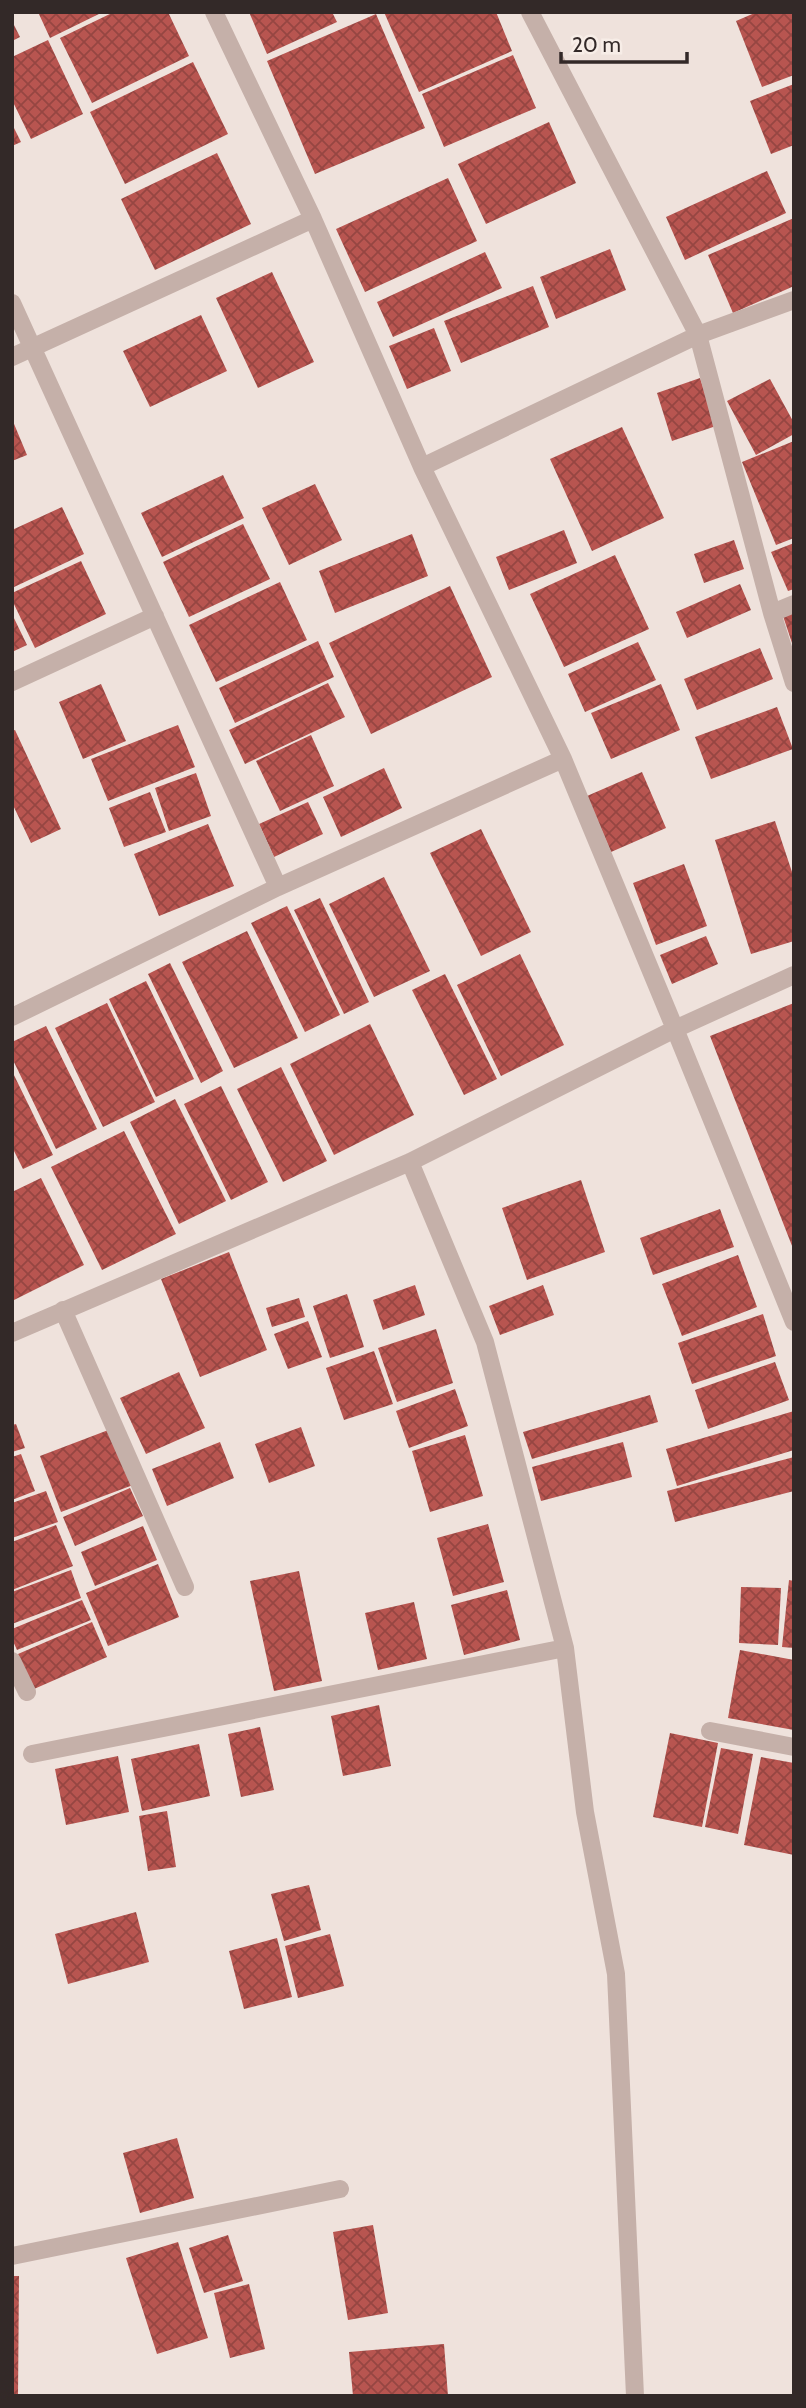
<svg xmlns="http://www.w3.org/2000/svg" width="806" height="2408" viewBox="0 0 806 2408" font-family="Cabin,sans-serif">
<style>
.building{fill:url(#building-cross-hatch)}
.lines{fill:none;stroke-linecap:round;stroke-linejoin:round}
.street{stroke:#c5b0a9;stroke-width:18}
</style>
<defs>
<pattern id="building-cross-hatch" width="8" height="8" patternUnits="userSpaceOnUse" patternTransform="scale(1.75)"><rect width="8" height="8" fill="#b85550"/><path d="M0 0l8 8M0 8l8-8" fill="none" stroke="#964642"/></pattern>
</defs>
<rect width="100%" height="100%" fill="#efe2dc"/>
<path class="building" d="M38,12h65l-53,26z
M114,12h54l21,44 -97,47 -32,-65z
M249,12h83l5,10 -70,32z
M384,12h112l16,39 -93,41z
M757,12h37v63l-32,12 -26,-66z
M376,14l49,114 -110,46 -48,-113z
M12,21l8,16 -8,4z
M48,40l35,74 -52,25 -19,-39v-43z
M513,55l23,53 -92,39 -22,-53z
M193,62l35,72 -103,50 -35,-72z
M794,84v61l-23,9 -21,-53z
M549,122l27,61 -90,41 -28,-60z
M12,124l9,18 -9,4z
M217,153l34,71 -96,46 -34,-71z
M767,171l19,42 -101,47 -19,-43z
M448,178l29,63 -112,51 -29,-63z
M794,218v68l-61,27 -25,-58z
M610,249l16,41 -70,29 -16,-42z
M485,252l17,36 -109,49 -16,-35z
M272,272l42,90 -56,26 -42,-90z
M533,286l16,41 -88,36 -17,-42z
M201,315l26,56 -77,36 -27,-56z
M434,328l17,43 -44,18 -18,-43z
M700,378l16,48 -44,15 -15,-48z
M770,379l24,44v11l-38,21 -29,-54z
M12,419l15,36 -15,6z
M622,427l42,91 -72,33 -42,-92z
M794,441v97l-18,7 -34,-83z
M223,475l21,43 -82,39 -21,-44z
M315,484l27,56 -53,25 -27,-57z
M62,507l22,47 -72,34v-58z
M243,524l27,55 -81,38 -26,-55z
M564,530l13,33 -68,27 -13,-33z
M412,534l16,42 -93,37 -16,-42z
M734,540l10,29 -40,14 -10,-29z
M794,543v46l-6,2 -17,-39z
M615,555l34,74 -85,38 -34,-73z
M81,561l25,53 -71,34 -23,-48v-7z
M280,582l27,58 -91,42 -27,-57z
M740,584l11,26 -64,28 -11,-26z
M450,586l42,91 -121,57 -42,-91z
M794,612v34h-1l-10,-30z
M12,614l15,31 -15,7z
M318,641l16,36 -99,46 -16,-35z
M638,642l18,38 -71,32 -17,-38z
M760,648l13,31 -76,31 -13,-31z
M328,683l17,34 -100,47 -16,-34z
M101,684l25,57 -43,18 -24,-57z
M661,684l19,46 -69,29 -20,-46z
M777,707l16,42 -82,30 -16,-42z
M178,725l17,42 -87,34 -17,-42z
M15,730l46,99 -30,14 -19,-40v-72z
M311,735l23,51 -54,25 -24,-50z
M384,768l18,40 -61,29 -18,-40z
M642,772l24,56 -55,24 -24,-56z
M196,773l15,43 -42,15 -14,-43z
M150,792l16,40 -42,15 -15,-39z
M308,802l15,32 -49,23 -15,-33z
M775,821l19,57v63l-43,13 -36,-114z
M208,824l26,62 -75,30 -25,-62z
M481,829l50,103 -50,24 -51,-103z
M684,864l23,62 -51,19 -23,-62z
M384,877l46,94 -56,26 -45,-93z
M320,898l49,104 -25,12 -50,-104z
M287,906l53,109 -35,17 -54,-109z
M247,931l51,107 -64,30 -52,-106z
M706,936l12,28 -46,20 -12,-29z
M520,954l44,91 -63,31 -44,-91z
M170,963l53,108 -22,12 -53,-109z
M445,974l52,105 -33,16 -52,-105z
M146,981l48,98 -38,18 -47,-98z
M107,1003l48,99 -52,25 -48,-99z
M794,1003v248l-84,-215z
M370,1024l44,91 -80,40 -44,-91z
M46,1026l51,103 -41,20 -44,-91v-16z
M281,1067l46,94 -44,21 -46,-93z
M12,1071l41,84 -30,14 -11,-22z
M221,1086l47,96 -37,18 -47,-96z
M175,1099l51,102 -47,23 -49,-102z
M124,1131l52,103 -74,36 -51,-103z
M41,1178l43,87 -72,36v-109z
M581,1180l24,72 -78,28 -25,-72z
M720,1209l14,38 -81,28 -13,-37z
M229,1252l38,98 -67,27 -39,-98z
M738,1255l19,52 -75,29 -20,-52z
M415,1285l10,30 -42,15 -10,-30z
M543,1285l11,30 -54,20 -11,-29z
M347,1294l17,53 -34,11 -17,-52z
M299,1298l6,19 -33,10 -6,-19z
M763,1314l13,42 -84,28 -14,-41z
M308,1321l14,36 -34,12 -14,-35z
M436,1329l17,54 -56,19 -19,-54z
M374,1351l19,53 -49,16 -18,-52z
M775,1362l14,38 -81,29 -13,-39z
M179,1372l26,56 -59,26 -26,-56z
M455,1389l13,37 -59,22 -13,-37z
M650,1395l8,27 -126,37 -9,-27z
M794,1411v39l-117,36 -11,-37z
M16,1424l9,24 -13,4v-27z
M301,1427l14,39 -46,17 -14,-39z
M111,1429l22,56 -72,27 -21,-56z
M465,1435l18,61 -53,16 -18,-61z
M220,1442l14,36 -67,28 -15,-37z
M623,1442l9,35 -91,24 -9,-34z
M21,1454l14,37 -23,9v-43z
M794,1457v34l-119,31 -8,-31z
M130,1488l13,28 -68,30 -12,-29z
M46,1491l12,31 -46,16v-35z
M488,1524l16,58 -51,14 -16,-58z
M56,1525l17,41 -61,24v-48z
M143,1526l14,34 -62,26 -14,-34z
M158,1564l21,53 -71,29 -22,-53z
M71,1570l10,28 -69,26v-32z
M299,1571l23,110 -48,10 -24,-110z
M789,1580l5,1v67l-12,-1z
M741,1587l40,1 -3,57 -39,-2z
M507,1590l13,50 -56,15 -13,-50z
M82,1600l9,20 -74,30 -5,-11v-10z
M414,1602l13,57 -49,11 -13,-57z
M92,1622l15,35 -73,32 -16,-35z
M740,1650l54,10v70l-66,-12z
M379,1705l12,61 -48,10 -12,-60z
M260,1727l14,63 -33,7 -13,-63z
M670,1733l48,10 -16,84 -49,-10z
M199,1744l11,52 -68,15 -11,-52z
M721,1748l32,6 -15,80 -33,-7z
M118,1756l11,56 -63,13 -11,-56z
M761,1757l33,6v92l-50,-10z
M167,1811l9,56 -28,4 -9,-55z
M309,1885l12,45 -37,11 -13,-47z
M136,1912l13,50 -81,22 -13,-50z
M330,1934l14,52 -46,12 -13,-52z
M277,1938l15,59 -48,12 -15,-58z
M177,2138l17,60 -54,15 -17,-60z
M373,2225l15,88 -40,7 -15,-88z
M228,2235l15,46 -39,12 -15,-45z
M178,2242l30,96 -51,16 -31,-96z
M12,2276h7l-1,120h-6z
M249,2284l16,65 -35,9 -16,-65z
M444,2344l4,52h-95l-4,-44z"/>
<g class="lines">
<path class="street" d="M214,12l99,207 109,248 141,292 112,270 119,293
M530,12l168,323 74,278 22,70
M12,303l266,584
M12,357l301,-138
M422,467l276,-132 96,-35
M772,613l22,-9
M12,682l143,-66
M12,1017l266,-130 285,-128
M410,1162l75,180 80,306 20,164 31,162 19,422
M63,1310l122,277
M12,1333l398,-171 265,-133 119,-54
M12,1661l15,31
M710,1731l84,16
M32,1754l533,-106
M12,2256l328,-67"/>
</g>
<rect width="806" height="2408" fill="none" stroke="#332928" stroke-width="28"/>
<path d="M561 52v10h126v-10" fill="none" stroke="#332928" stroke-width="3.5"/>
<text x="572" y="52" font-size="21" fill="#332928" stroke="#f7ede7" stroke-width="5" paint-order="stroke">20 m</text>
</svg>
